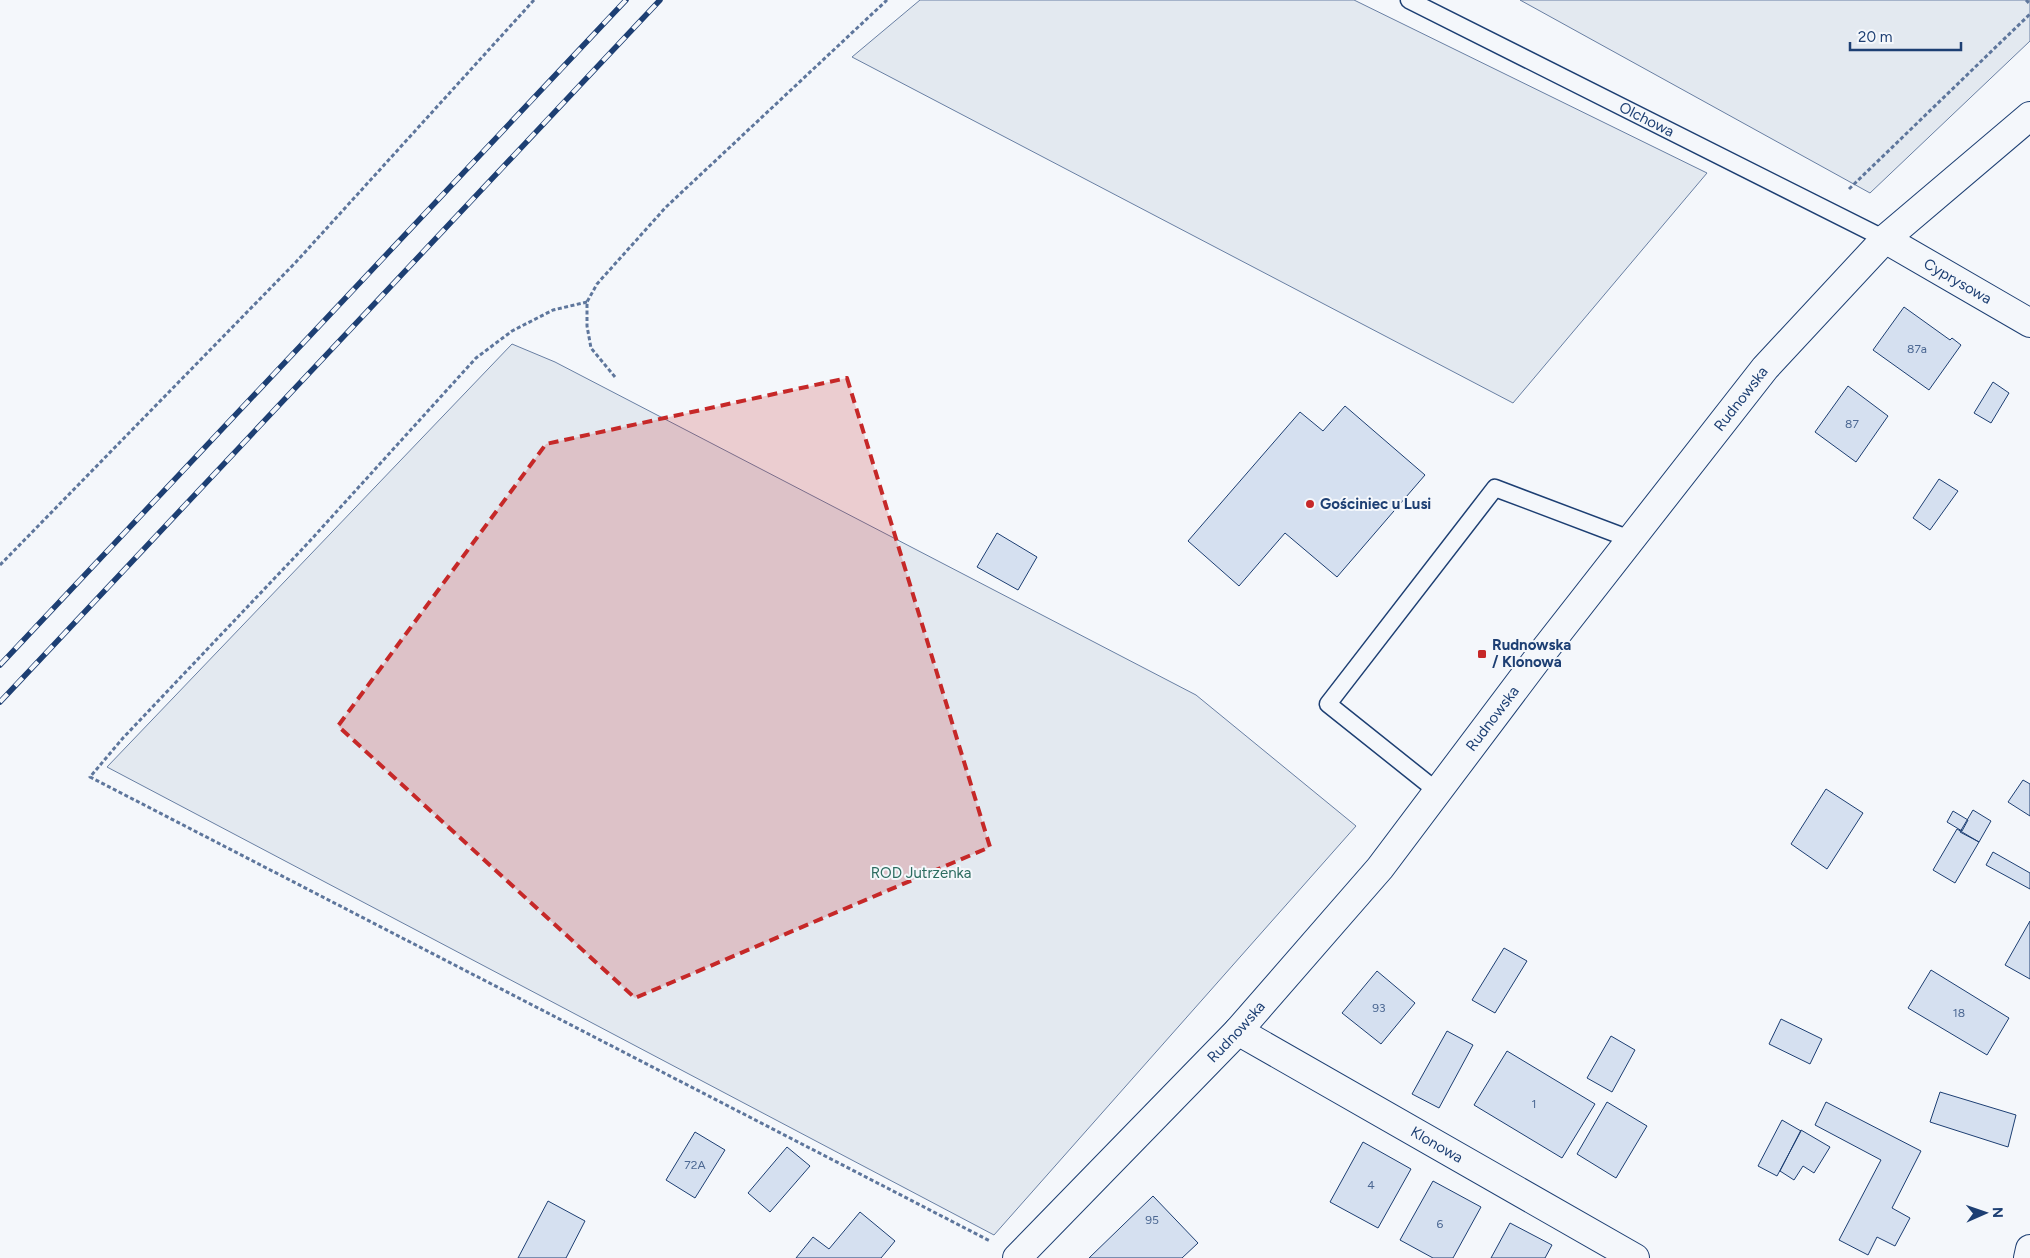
<svg xmlns="http://www.w3.org/2000/svg" width="2030" height="1258" viewBox="0 0 2030 1258" font-family="Figtree,sans-serif">
<style>
.green{fill:#e3e9f0;stroke:#687fa3}
.building{fill:#d5e0f0;stroke:#1d3f73}
.lines{fill:none;stroke-linecap:round;stroke-linejoin:round}
.service-casing{stroke:#1d3f73;stroke-width:19}
.minor-casing{stroke:#1d3f73;stroke-width:30}
.secondary-casing{stroke:#1d3f73;stroke-width:30}
.path{stroke:#5e769c;stroke-width:3;stroke-dasharray:4 2.5;stroke-linecap:butt}
.service{stroke:#f4f7fb;stroke-width:16}
.minor{stroke:#f4f7fb;stroke-width:28}
.secondary{stroke:#f4f7fb;stroke-width:28}
.rail-casing{stroke:#1d3f73;stroke-width:5.5}
.rail{stroke:#f4f7fb;stroke-width:4;stroke-dasharray:11;stroke-linecap:butt}
.marked{fill:#c62828;fill-opacity:0.2;stroke:#c62828;stroke-width:4;stroke-dasharray:10 6;stroke-linejoin:round}
.poi-dot{fill:#c62828;stroke:#f4f7fb;stroke-width:2}
.labels{text-anchor:middle;stroke-width:4;stroke-linejoin:round;paint-order:stroke}
.number-label{font-size:12px;fill:#4b6792}
.street-label{font-size:15px;fill:#1d3f73;stroke:#f4f7fb}
.poi-label{font-size:15px;font-weight:bold;fill:#1d3f73;stroke:#f4f7fb;text-anchor:start}
.park-label{font-size:15px;fill:#2c6c60;stroke:#f4f7fb}
</style>
<rect width="100%" height="100%" fill="#f4f7fb"/>
<path class="green" d="M920,0h434l353,173 -194,230 -661,-346z
M1520,0h510v41l-160,152z
M512,344l43,18 641,333 160,131 -362,409 -887,-468z"/>
<path class="building" d="M1904,307l46,33 2,-2 9,7 -32,45 -56,-40z
M1993,382l16,11 -18,30 -17,-10z
M1848,386l40,30 -32,46 -41,-30z
M1345,406l80,69 -88,102 -52,-44 -46,53 -51,-45 112,-129 23,19z
M1939,479l19,12 -28,39 -17,-12z
M997,533l40,24 -19,33 -41,-23z
M2023,780l7,4v32l-22,-14z
M1826,789l37,24 -36,56 -36,-25z
M1973,810l18,11 -12,21 -19,-10z
M1953,811l15,9 -6,11 -15,-9z
M1957,829l22,13 -24,41 -22,-13z
M1993,852l37,21v16l-44,-24z
M2030,921v58l-25,-14z
M1504,948l23,13 -32,52 -23,-13z
M1931,970l78,48 -22,37 -79,-47z
M1377,971l38,32 -34,41 -39,-31z
M1781,1019l41,20 -12,25 -41,-20z
M1447,1031l26,14 -34,63 -27,-14z
M1611,1036l24,14 -23,42 -25,-14z
M1507,1051l88,53 -33,54 -88,-53z
M1940,1092l76,23 -8,32 -78,-25z
M1607,1102l40,24 -31,52 -39,-24z
M1826,1102l95,49 -29,57 18,10 -15,28 -18,-9 -9,18 -29,-15 42,-80 -66,-35z
M1782,1120l19,11 -24,45 -19,-10z
M1801,1130l29,17 -16,26 -11,-7 -9,14 -14,-9z
M695,1132l30,18 -30,48 -29,-18z
M1363,1142l48,27 -33,59 -48,-26z
M787,1147l23,19 -40,46 -22,-19z
M1433,1181l48,26 -28,51h-20l-33,-18z
M1153,1196l45,47 -16,15h-93z
M548,1201l37,20 -19,37h-48z
M860,1212l35,29 -14,17h-85l17,-21 16,12z
M1510,1223l42,22 -7,13h-54z"/>
<g class="lines">
<defs>
<g id="service">
<path id="s1" d="M1409,0l476,239"/>
<path d="M1437,791l-109,-87 167,-216 135,51"/>
</g>
<g id="minor">
<path id="s2" d="M1885,239l145,84"/>
<path id="s3" d="M1238,1031l397,227"/>
<path d="M2028,1258l2,-9"/>
</g>
<g id="secondary">
<path id="s4" d="M1017,1258l221,-227 142,-163 155,-206 230,-294 120,-129 145,-123"/>
</g>
</defs>
<use href="#service" class="service-casing"/>
<use href="#minor" class="minor-casing"/>
<use href="#secondary" class="secondary-casing"/>
<path class="path" d="M2026,0l4,4
M1849,189l181,-175
M587,302l-34,8 -41,21 -36,27 -168,185 -185,195 -33,39 900,464
M615,377l-24,-29 -4,-22v-24l10,-18 69,-77 221,-207
M0,565l296,-303 238,-262"/>
<use href="#service" class="service"/>
<use href="#minor" class="minor"/>
<use href="#secondary" class="secondary"/>
<defs>
<path id="rail" d="M0,665l626,-665
M0,702l660,-702"/>
</defs>
<use href="#rail" class="rail-casing"/>
<use href="#rail" class="rail"/>
</g>
<path class="marked" d="M847,378l143,469 -355,151 -297,-272 208,-282z"/>
<g class="poi-dot">
<circle cx="1310" cy="504" r="5"/>
<rect x="1477" y="649" width="10" height="10" rx="2.5"/>
</g>
<g class="labels">
<g class="number-label">
<text x="1917" y="353">87a</text>
<text x="1852" y="428">87</text>
<text x="1379" y="1012">93</text>
<text x="1959" y="1017">18</text>
<text x="1534" y="1108">1</text>
<text x="695" y="1169">72A</text>
<text x="1371" y="1189">4</text>
<text x="1152" y="1224">95</text>
<text x="1440" y="1228">6</text>
</g>
<g class="street-label">
<text dy="5" stroke="none"><textPath href="#s1" startOffset="266">Olchowa</textPath></text>
<text dy="5" stroke="none"><textPath href="#s2" startOffset="84">Cyprysowa</textPath></text>
<text dy="5" stroke="none"><textPath href="#s4" startOffset="1125">Rudnowska</textPath></text>
<text dy="5" stroke="none"><textPath href="#s4" startOffset="720">Rudnowska</textPath></text>
<text dy="5" stroke="none"><textPath href="#s4" startOffset="315">Rudnowska</textPath></text>
<text dy="5" stroke="none"><textPath href="#s3" startOffset="229">Klonowa</textPath></text>
</g>
<g class="poi-label">
<text x="1320" y="509">Gościniec u Lusi</text>
<text x="1492" y="650">Rudnowska<tspan x="1492" dy="17">/ Klonowa</tspan></text>
</g>
<g class="park-label">
<text x="921" y="878">ROD Jutrzenka</text>
</g>
</g>
<g transform="translate(1985 1213) rotate(88)" stroke="#f4f7fb" stroke-width="4" paint-order="stroke">
<path d="M0-4L9 19L0 12L-9 19Z" fill="#1d3f73"/>
<text y="-8" font-size="14" font-weight="bold" text-anchor="middle" fill="#1d3f73">N</text>
</g>
<path d="M1850 42v8h111v-8" fill="none" stroke="#1d3f73" stroke-width="2.5"/>
<text x="1858" y="42" font-size="15" fill="#1d3f73" stroke="#f4f7fb" stroke-width="4" paint-order="stroke">20 m</text>
</svg>
